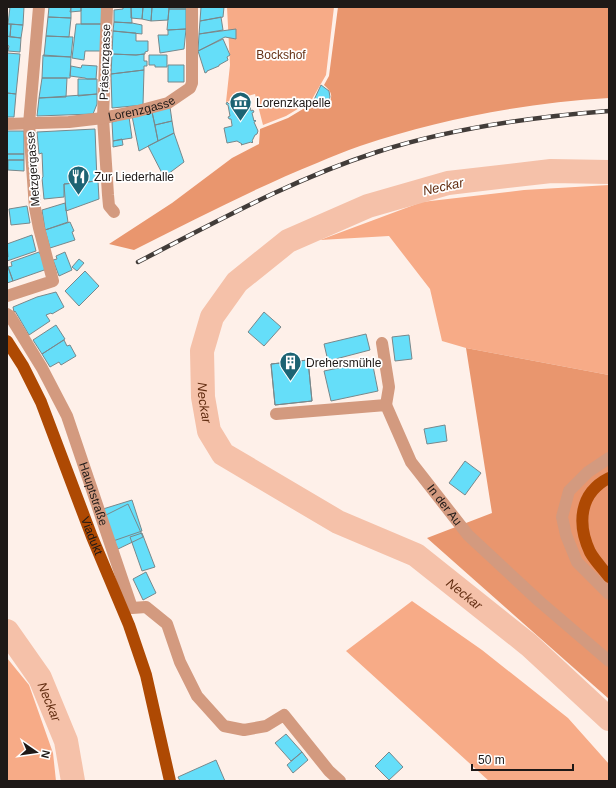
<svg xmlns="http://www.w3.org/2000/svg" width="616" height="788" viewBox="0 0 616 788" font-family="Helvetica,sans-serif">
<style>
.green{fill:#f7ab87}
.forest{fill:#e9966e}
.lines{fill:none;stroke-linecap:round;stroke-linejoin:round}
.river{stroke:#f5c1a9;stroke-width:24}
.building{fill:#65def9;stroke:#79888b}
.minor{stroke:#d39a7f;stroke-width:12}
.major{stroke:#ae4903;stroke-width:12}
.rail-casing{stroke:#423c39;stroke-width:4.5}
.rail{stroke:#fff;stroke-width:3;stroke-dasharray:9;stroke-linecap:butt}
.labels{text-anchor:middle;stroke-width:3.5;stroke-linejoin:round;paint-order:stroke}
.park-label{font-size:12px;fill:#673115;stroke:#fff}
.street-label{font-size:12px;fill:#1e1917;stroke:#fff}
.poi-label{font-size:12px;fill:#1e1917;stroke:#fff;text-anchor:start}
.water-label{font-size:13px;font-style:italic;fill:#622d11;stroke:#fff}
</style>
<rect width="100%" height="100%" fill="#fef0e9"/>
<path class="green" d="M227,7h107l-8,68 -15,26 -25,15 -23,9 -8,-31 -29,8 4,-37z
M609,185v190l-143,-27 -24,-7 -12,-52 -41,-53 -69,4 102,-38 102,-12z
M412,601l70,49 86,68 41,46v17h-120l-143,-130z
M7,658l22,27 24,68 3,28h-49z"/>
<path class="forest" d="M338,7h271v91c-85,5 -169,21 -249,48 -15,5 -29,11 -43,17 -62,25 -123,57 -183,87l-25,-6 63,-41 60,-45 27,-14 1,-15 28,-11 25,-15 6,3 9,-2c6,-8 3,-13 -4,-19l5,-9z
M466,348l143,27v324l-182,-161 65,-25z"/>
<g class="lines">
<g class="river">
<path id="s1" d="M609,172l-58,-1 -103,12 -80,23 -80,35 -51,41 -25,35 -10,34 1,46 6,34 14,23 115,68 78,33 113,90 80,74"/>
<path id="s2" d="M7,631l33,47 26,63 7,40"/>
</g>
</g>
<path class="building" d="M10,7h14l-1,18 -15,-1z
M49,7h22v11l-23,-1z
M71,7h10v4l-11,1z
M81,7h23l-1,17h-22z
M123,7h8l1,16 -18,-1v-12l9,-1z
M131,7h12l-1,12 -11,-1z
M143,7h9l-1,14 -9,-2z
M152,7h17l-1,13 -17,1z
M169,7h18l-1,2h-17z
M201,7h23l-1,10 -23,4z
M169,9h17v20l-19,1z
M48,17l23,1 -2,19 -23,-1z
M221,17l2,13 -24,4 1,-13z
M114,22l18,1 10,2v9l-29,-3z
M7,24h4l-1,13 -3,-1z
M11,24l12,1 -2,13 -11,-1z
M76,24h27l-2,27h-16l-1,9 -12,-2z
M186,29l-2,20 -24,4 -2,-18h10v-5z
M236,29v10l-11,-2 -27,14 1,-17z
M113,31l23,2v8h12v10l-3,1v2l-9,1 -24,-1z
M7,36l14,2 -1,14 -12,-1 1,-5 -2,-1z
M46,36l27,1 -2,20 -27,-1z
M223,39l7,16 -3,2 1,3 -9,5v1l-12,5v1l-2,1 -7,-22z
M7,53l13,1 -4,40 -9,-1z
M112,54l24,1 8,-1v7h3v5h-3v4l-33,4z
M43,55l28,2 -1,21h-28z
M149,55h18v12h-12v-2h-6z
M82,65l15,1 -1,13h-9l-2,-1 -15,-2 1,-10 10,2z
M168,65h16v17h-16z
M144,70l-1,35 -31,3 -1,-34z
M42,78h25l-1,19 -27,1z
M78,79h19v15l-19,2z
M321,85l8,6 1,6 -2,5 -6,3 -9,-3z
M7,93l9,1 -2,23h-7z
M97,94v10l-4,10 -56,2 2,-18z
M248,97l2,2 -1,1 2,11 2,-1 1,2 -2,1 2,8 1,-1 1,1 -2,1 4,9 -1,3 -2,1 -3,6 1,1 -1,1 -1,-1 -10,3 1,-1 -5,-3 -10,2 -3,-15 8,-2v-1l-1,-6h-2l-1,-2 2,-1 -2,-11 -2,-1 1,-2 2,2 18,-5z
M170,107l2,14 -17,4 -3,-13z
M152,112l6,29 -19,10 -7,-35z
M129,117l3,21 -19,3 -1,-19z
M172,121l2,12 -16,8 -3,-16z
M95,129l2,52 -33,3v13l-20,2 -2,-21 1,-1 -1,-24 -3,1 -2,-22z
M7,131h17v23h-17z
M174,133l10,29 -20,15 -16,-31z
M122,139l1,6 -10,2v-6z
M7,154h17v6h-17z
M8,160h16v11l-16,-1z
M98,181l1,18 -33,12 -2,-27z
M65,203l3,19 -23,8 -3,-20z
M27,206l3,17 -19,2 -2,-16z
M70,222l4,9 -2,1 3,8 -25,8 -5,-18z
M32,235l4,16 -29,10v-4h1l-1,-13z
M39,252l1,2 2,-1 5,16 -34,12 -5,-14 4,-1 -1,-4z
M65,252l7,18 -13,6 -6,-16 4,-1 -1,-3z
M79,259l5,4 -7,8 -5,-4z
M7,267h1l5,14 -6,2z
M85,271l14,15 -20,20 -14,-15z
M56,292l8,15 -12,7 -1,-1 -5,2 4,6 -21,14 -14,-24 -1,1 -1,-5 24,-10z
M264,312l17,15 -17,19 -16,-14z
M56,325l9,14 -23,15 -9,-14z
M366,334l4,16 -42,11 -4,-17z
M409,335l3,24 -17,2 -3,-24z
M64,340l3,6 3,-1 6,11 -15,9 -2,-3 -9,5 -8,-13z
M308,360l4,41 -37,4 -4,-41z
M308,360l4,41 -37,4 -4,-41z
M372,361l6,30 -47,10 -7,-30z
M445,425l2,16 -20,3 -3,-15z
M465,461l16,12 -16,22 -16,-12z
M132,500l10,31 -29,10 -10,-32z
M128,504l15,33 -25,12 -16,-32z
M142,533l13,34 -13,4 -12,-34z
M146,572l10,21 -13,7 -10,-21z
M286,734l16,18 -11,9 -16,-18z
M302,752l6,8 -15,13 -6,-8z
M389,752l14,15 -14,13 -14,-14z
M216,760l9,21h-45l-2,-4z"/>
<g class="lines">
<g class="minor">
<path d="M107,7l-4,111 5,77 1,11 5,6"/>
<path id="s3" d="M7,124l62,-2 34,-4 35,-7 30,-8 22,-15 2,-5v-76"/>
<path d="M7,296l46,-15 -14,-53 -4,-20 -6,-84 10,-117"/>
<path id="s4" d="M7,314l3,2 32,52 25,48 65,192 14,-1 21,17 13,38 17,34 27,30 20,4 22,-4 18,-11 45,56 11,10"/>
<path d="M382,343l7,44 -3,18"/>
<path id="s5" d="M276,414l110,-9 25,57 57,73 71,66 70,60"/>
<path d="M609,458l-21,14 -19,19 -7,26 4,18 11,27 32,32"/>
</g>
<g class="major">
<path id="s6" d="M7,341l16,25 18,36 51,135 37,88 17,50 24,106"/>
<path d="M609,478c-30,15 -32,46 -19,74 5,9 13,17 19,25"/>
</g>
<defs>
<path id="rail" d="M138,262c78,-40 155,-83 239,-110 75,-24 154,-35 232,-41"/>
</defs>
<use href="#rail" class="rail-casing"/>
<use href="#rail" class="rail"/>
</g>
<defs>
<symbol id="museum-pin" viewBox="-11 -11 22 30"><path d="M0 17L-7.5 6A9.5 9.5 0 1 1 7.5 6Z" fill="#1c6373" stroke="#fff"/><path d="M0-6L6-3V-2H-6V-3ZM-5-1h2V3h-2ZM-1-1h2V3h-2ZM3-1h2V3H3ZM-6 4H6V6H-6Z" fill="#fff"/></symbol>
<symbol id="restaurant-pin" viewBox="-11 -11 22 30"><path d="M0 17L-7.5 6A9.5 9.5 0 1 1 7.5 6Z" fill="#1c6373" stroke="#fff"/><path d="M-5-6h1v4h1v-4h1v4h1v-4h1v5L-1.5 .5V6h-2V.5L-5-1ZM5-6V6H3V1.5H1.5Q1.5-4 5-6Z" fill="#fff"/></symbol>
<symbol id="building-pin" viewBox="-11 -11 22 30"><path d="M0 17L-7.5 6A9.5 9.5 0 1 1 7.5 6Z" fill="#1c6373" stroke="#fff"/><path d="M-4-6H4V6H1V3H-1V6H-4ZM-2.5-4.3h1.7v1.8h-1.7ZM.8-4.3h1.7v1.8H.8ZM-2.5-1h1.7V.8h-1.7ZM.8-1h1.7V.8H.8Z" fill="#fff"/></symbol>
</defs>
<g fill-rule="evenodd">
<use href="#museum-pin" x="228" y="90" width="25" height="34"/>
<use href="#restaurant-pin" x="66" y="164" width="25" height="34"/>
<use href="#building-pin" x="278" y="350" width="25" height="34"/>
</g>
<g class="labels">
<g class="park-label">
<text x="281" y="59">Bockshof</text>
</g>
<g class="street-label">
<text transform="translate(105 62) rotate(-88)" y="4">Präsenzgasse</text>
<text dy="4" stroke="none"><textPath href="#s3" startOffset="136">Lorenzgasse</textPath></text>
<text transform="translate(33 169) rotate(-94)" y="4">Metzgergasse</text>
<text dy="4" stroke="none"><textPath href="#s4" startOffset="201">Hauptstraße</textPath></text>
<text dy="4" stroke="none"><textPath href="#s5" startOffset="227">In der Au</textPath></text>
<text dy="4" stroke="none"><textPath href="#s6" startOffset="213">Viadukt</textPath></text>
</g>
<g class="poi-label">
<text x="256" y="107">Lorenzkapelle</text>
<text x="94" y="181">Zur Liederhalle</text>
<text x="306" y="367">Drehersmühle</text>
</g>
<g class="water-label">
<text transform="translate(443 186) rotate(-12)" y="5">Neckar</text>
<text dy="5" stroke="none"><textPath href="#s1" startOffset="528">Neckar</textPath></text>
<text dy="5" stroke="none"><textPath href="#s1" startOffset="864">Neckar</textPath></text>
<text dy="5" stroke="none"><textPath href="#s2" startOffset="83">Neckar</textPath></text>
</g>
</g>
<rect width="616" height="788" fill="none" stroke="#1e1917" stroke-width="16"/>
<g transform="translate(36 752) rotate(103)" stroke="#ffffff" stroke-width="3" paint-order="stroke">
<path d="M0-3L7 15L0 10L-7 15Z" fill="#1e1917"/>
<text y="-6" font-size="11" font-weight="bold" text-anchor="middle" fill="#1e1917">N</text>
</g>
<path d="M472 764v6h101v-6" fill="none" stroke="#1e1917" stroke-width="2"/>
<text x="478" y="764" font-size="12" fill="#1e1917" stroke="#ffffff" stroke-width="3" paint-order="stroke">50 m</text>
</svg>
